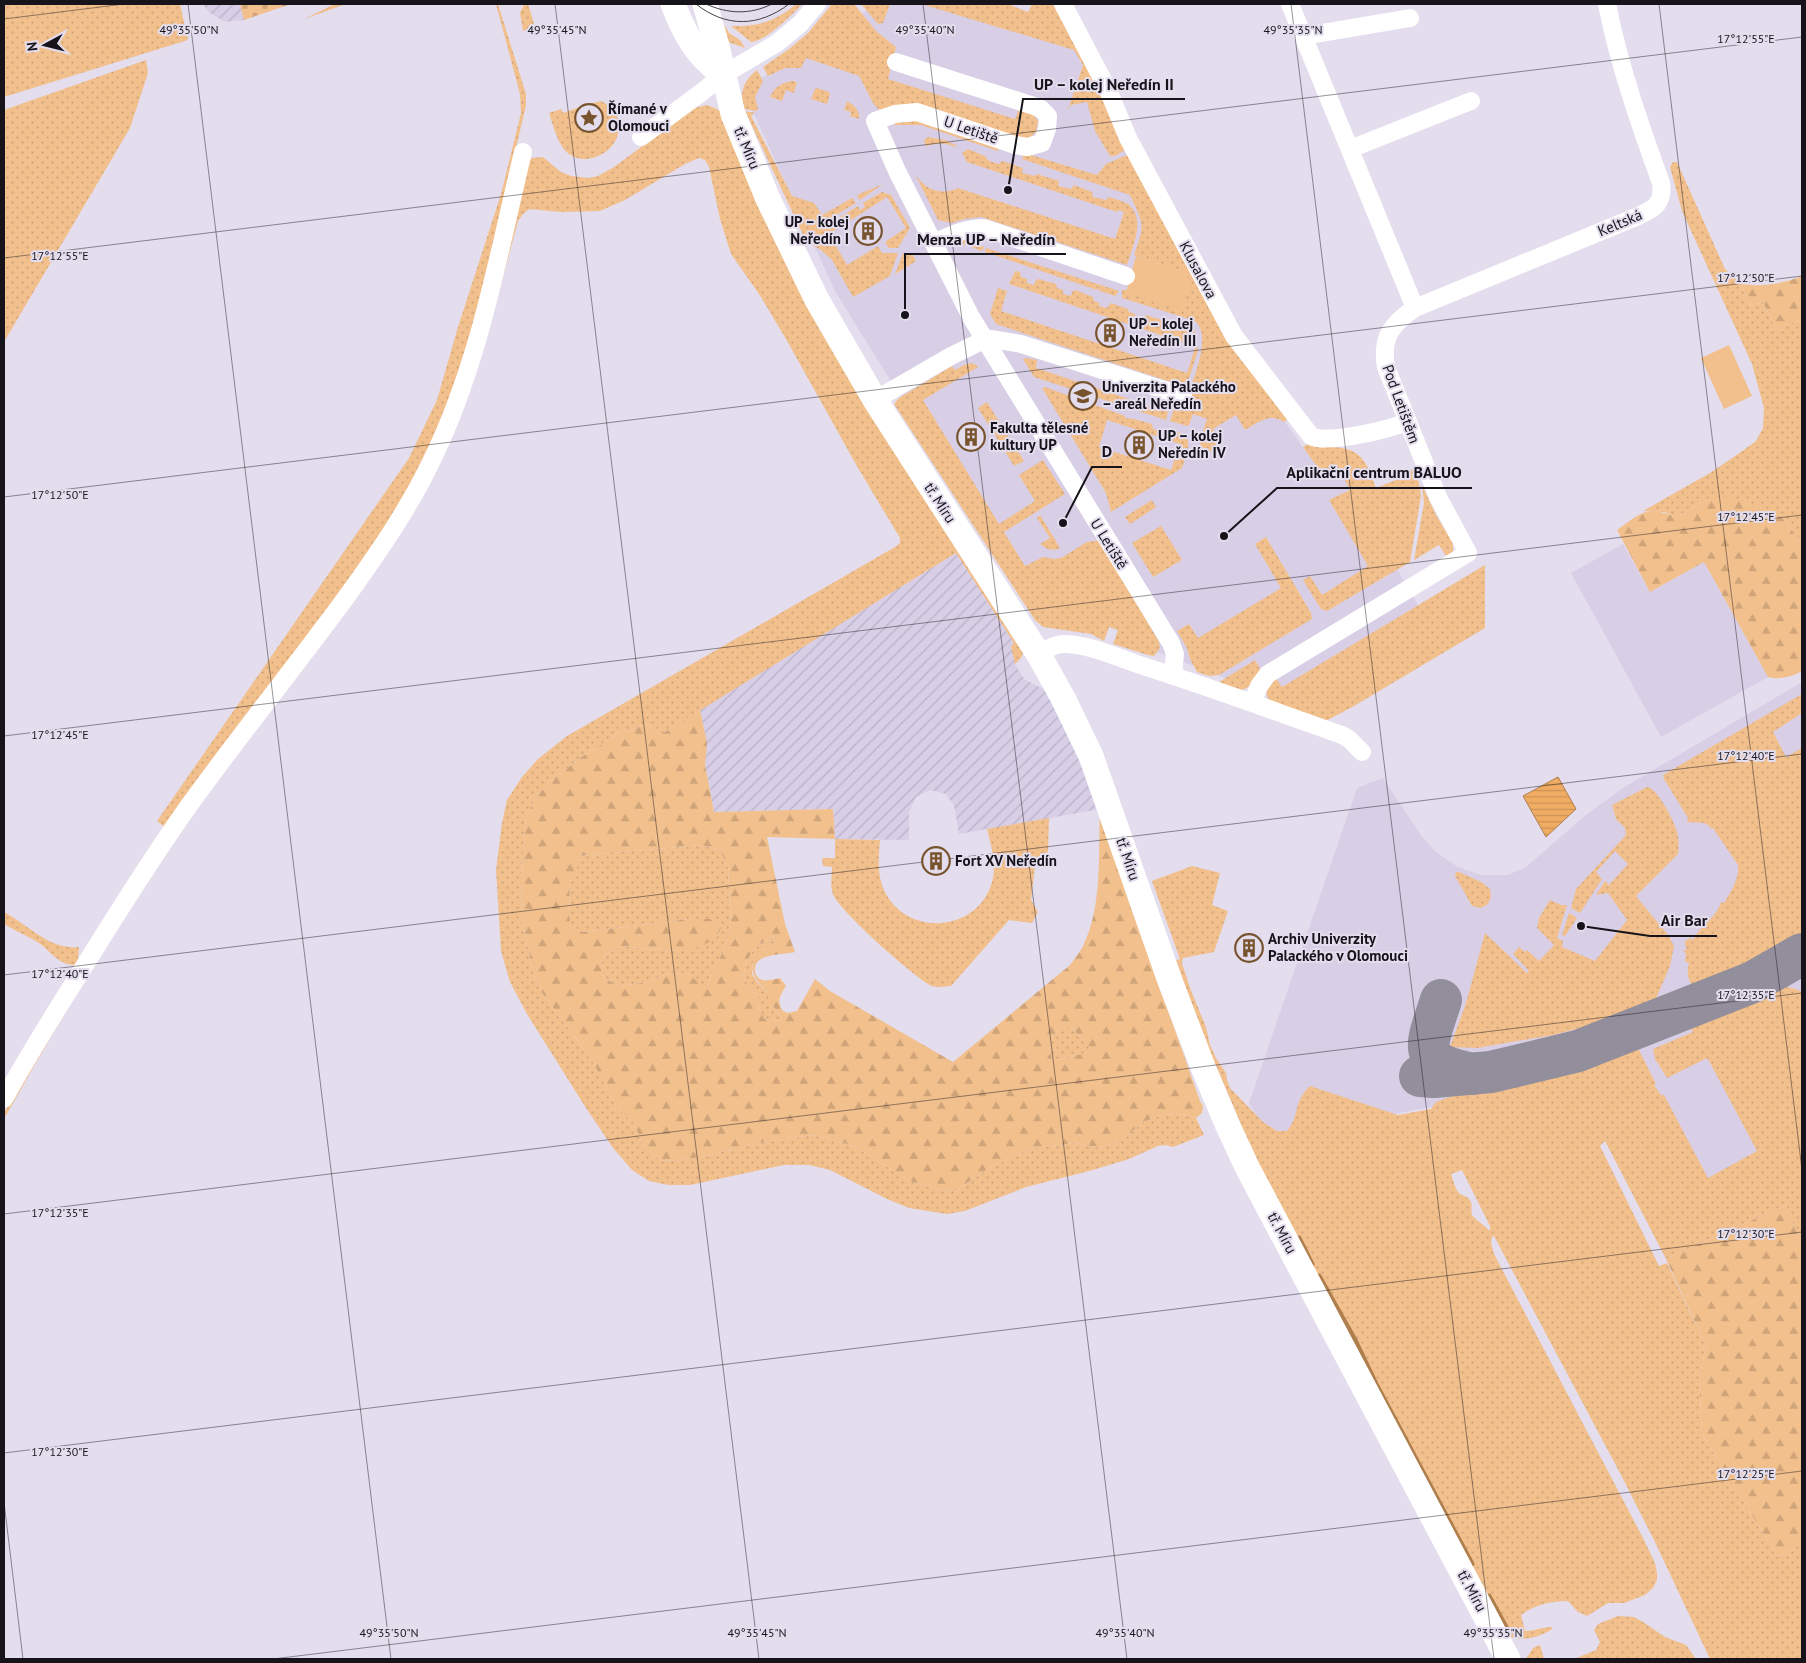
<svg xmlns="http://www.w3.org/2000/svg" width="1806" height="1663" viewBox="0 0 1806 1663" font-family="'PT Sans',sans-serif">
<style>
.built{fill:#d8cfe7}
.industrial{fill:url(#industrial-furrows)}
.grass{fill:url(#grass-dots);fill-rule:evenodd}
.forest{fill:url(#forest-firs);fill-rule:evenodd}
.cemetery{fill:url(#cemetery-stones)}
.pitch{fill:#f2c08d}
.water{fill:url(#water-rules);stroke:#af7e4d}
.lines{fill:none;stroke-linecap:round;stroke-linejoin:round}
.stream{stroke:#af7e4d;stroke-width:5}
.taxiway{stroke:#938e9b;stroke-width:42}
.street{stroke:#fff;stroke-width:18}
.secondary{stroke:#fff;stroke-width:25}
.tram{stroke:#434048;stroke-width:1}
.ticks{fill:none;stroke:#16141a;stroke-width:1;stroke-opacity:0.45}
.labels{text-anchor:middle;stroke-width:4;stroke-linejoin:round;paint-order:stroke}
.poi-label{font-size:15px;font-weight:bold;fill:#16141a;stroke:#e3ddee;text-anchor:start}
.street-label{font-size:15px;fill:#16141a;stroke:#e3ddee}
.ticks-label{font-size:12px;text-anchor:middle;fill:#16141a;stroke:#e3ddee;stroke-width:4;stroke-linejoin:round;paint-order:stroke}
.leader{fill:none;stroke:#16141a;stroke-width:2}
.callout-dot{fill:#16141a;stroke:#e3ddee;stroke-width:2}
.callout-label{font-size:16px;text-anchor:middle;font-weight:bold;fill:#16141a;stroke:#e3ddee;stroke-width:4;stroke-linejoin:round;paint-order:stroke}
</style>
<defs>
<pattern id="industrial-furrows" width="10" height="10" patternUnits="userSpaceOnUse" patternTransform="scale(1.25)"><rect width="10" height="10" fill="#d8cfe7"/><path d="M-1 1l2-2M0 10L10 0M9 11l2-2" fill="none" stroke="#b9b1c6"/></pattern>
<pattern id="grass-dots" width="8" height="8" patternUnits="userSpaceOnUse" patternTransform="scale(1.25)"><rect width="8" height="8" fill="#f2c08d"/><path d="M2 2h.1M6 6h.1" fill="none" stroke="#cfa479" stroke-width="1.8" stroke-linecap="round"/></pattern>
<pattern id="forest-firs" width="22" height="20" patternUnits="userSpaceOnUse" patternTransform="scale(1.25)"><rect width="22" height="20" fill="#f2c08d"/><path d="M5 1l3.5 6h-7zM16 11l3.5 6h-7z" fill="#cfa479"/></pattern>
<pattern id="cemetery-stones" width="16" height="16" patternUnits="userSpaceOnUse" patternTransform="scale(1.25)"><rect width="16" height="16" fill="#f2c08d"/><path d="M2 7V4a2 2 0 0 1 4 0v3zM10 15v-3a2 2 0 0 1 4 0v3z" fill="#cfa479"/></pattern>
<pattern id="water-rules" width="6" height="5" patternUnits="userSpaceOnUse" patternTransform="scale(1.25)"><rect width="6" height="5" fill="#f0ac63"/><path d="M0 2.5h6" fill="none" stroke="#cd9355"/></pattern>
</defs>
<rect width="100%" height="100%" fill="#e3ddee"/>
<path class="built" d="M877,4h119l71,28 163,311 74,106 23,25h15l84,145 -139,83 -145,-56 -13,-12 -108,-43 -186,-300 -92,-201z
M1623,544l27,48 54,-30 64,115 -107,60 -90,-164z
M1802,682v771l-213,-380 -147,32 -172,32 -21,-34 108,-315 26,-10 40,60 13,14 22,15 23,8h27l18,-8 60,-52 37,-27z"/>
<path class="industrial" d="M202,4h38l4,16 -19,2 -15,-9z
M956,553l58,90 1,21 9,15 21,11 25,49 30,70 -141,25 -5,-28 -8,-12 -16,-4 -14,7 -7,15v28l-74,-1 -2,-30 -119,3 -9,-47 1,-22 -6,-33z"/>
<path class="grass" d="M4,4h176l8,36 -184,57z
M335,4h11l-42,15z
M496,4h2l28,90v11l-43,186 -38,125 -54,106 -225,306 -9,-7 252,-363 28,-58 21,-73 43,-133 20,-81 -1,-19z
M524,4h4l7,23 -12,4 -3,-18z
M796,4h6c-10,11 -36,37 -51,38l-20,-16c26,1 46,-5 65,-22z
M832,4h22l23,28 19,15 -8,32 127,40 4,-10 14,5 5,7 -2,11 -9,8 -149,-31 -5,-6 -14,-27 -53,-18 -5,10h-16l-17,8 -5,-9 26,-18 19,-16z
M861,4h29l-7,19 -5,1z
M921,4h87l20,8 4,-8h20l3,2 46,85 24,59 -10,6h-5l-15,-25 -8,-29 -16,3 -3,5 15,-45 -9,-15z
M716,23l9,3 4,7 11,7 5,8 -17,-6z
M146,60l2,13 -18,55 -126,214v-232z
M757,70l6,11 -8,16 3,12 -2,2 -12,-2c-6,-16 1,-30 13,-39z
M793,81l4,1 -3,11 -8,-3 -4,11 -12,-4c4,-10 13,-15 23,-16z
M817,88l12,4 1,2 -3,10 -16,-5 4,-10z
M601,101l9,5 3,-3c3,10 7,20 5,31 -4,19 -32,33 -49,20 -11,-8 -16,-29 -20,-41l12,-4 2,4 17,-6 4,12 9,-3 -4,-12z
M847,101c7,4 13,9 12,18l-9,-3 1,-4 -7,-2z
M707,105l12,5 5,6c41,98 87,193 141,285 50,83 106,163 158,245 2,8 -2,13 -8,18l-4,-18 3,-3 -58,-90 -296,182 -12,-11 -29,9 -39,25 -32,25 -14,17 -8,18 -3,32 -2,65 12,56 10,23 47,63 28,52 15,13 11,24 16,14 15,1 31,-5 57,-14 51,-7 40,11 56,35 33,10 14,-1 30,-21 27,-13 21,-8 39,-5 29,5 23,-11 15,-14 20,-8 22,-1 13,4 8,17 -31,12 -7,-2 -8,1 -29,13 -36,11 -67,17 -61,24 -18,3 -38,-6 -22,-9 -57,-29 -21,-5h-25l-94,20h-22l-19,-4 -17,-11 -19,-22 -27,-40 -59,-94 -17,-32 -9,-31 -5,-81 6,-47 5,-23 15,-23 16,-18 29,-23 328,-189 5,-4v-5l-42,-70 -72,-129 -25,-42 -30,-43 -11,-35 -11,-52 -4,-7 -6,-2 -14,6 -60,36 -25,11 -39,1 -32,-3 -6,5 -5,7c-23,85 -46,180 -87,258 -59,111 -145,206 -218,307 -77,107 -145,219 -209,333v-6c59,-103 120,-207 190,-303 50,-70 104,-138 155,-208 36,-50 72,-101 98,-159 14,-32 23,-65 33,-99 18,-60 33,-120 47,-181l5,-5 11,-1 18,15 10,4 17,2 10,-2 16,-9 80,-59z
M745,111l10,2 -4,3 41,80 22,7 8,12 30,-17 4,5 -33,20 1,4 34,-21 2,4 5,-3 -2,-4 19,-11 9,3 18,31 1,2 -12,20h-9l-4,-6 21,-14 -19,-31 -58,37 18,31 31,-19 4,7h16l-8,23 -37,21 -21,-37 -11,-10 -15,-9z
M906,118l93,28 -1,5 -77,-26h-26l-2,-2z
M928,137l17,3 12,6 -2,1c-10,-5 -18,-4 -29,-1l-2,-6z
M968,149l17,7c3,6 8,6 14,8l3,-3 21,7 -1,5 13,3 2,-2 22,7 -1,5 13,3 3,-4 18,7 1,5 13,3 3,-3c6,2 14,4 19,7 19,15 4,44 -1,61l-146,-48 -17,2 -12,4 -14,-3 -23,-46c10,16 26,22 43,14l157,51 9,-27 -6,-2 -1,2 -150,-50 -5,-9z
M1024,153l73,22 9,-11 21,-9 162,263 -5,4c-14,-10 -27,1 -39,8l-9,-15 -23,14 9,16 -18,10 -5,-13 8,-23 -14,-5 -4,11 -2,1 -17,-5 6,-18 8,2c6,-19 30,-68 11,-84l-73,-23v-8h5v2l58,-19 -51,-18c11,-31 10,-30 -4,-60l-108,-36z
M1673,162h4l48,107 16,15 9,21 13,-3 13,27 26,-10v225l-18,-25 -75,-21 -33,19 -12,-5 -21,-1 67,-38 31,-21 15,-11 7,-13 1,-20 -12,-44 -70,-153 -12,-44z
M883,184l-23,16 -3,-5z
M981,235l-2,10 5,2 -2,4 -25,-9 2,-2z
M986,248l133,43 -4,5 -15,-5 -3,-3v2l-112,-38z
M903,253h9l4,8 -21,13z
M1015,271l5,1 1,5 6,2v4l7,2 2,-5 3,-1 17,5 1,4 6,2v4l8,2 1,-4 3,-2 18,7 1,4 5,2v3l8,2 4,-5 17,6 1,3 6,2v3l7,2 4,-4 19,6 1,3 5,2 -1,3 8,2 3,-4 14,4 3,20 -12,36 -190,-63 -6,-10 8,-26 9,3 -6,20 186,62 9,-28 -8,-2 -1,1 -178,-60z
M1026,358l11,2 -1,8 132,44 -2,8 -132,-43 -11,-18z
M971,363l5,2 2,2 -55,33 76,124 36,-23 -16,-26 24,-15 22,34 -61,38 21,34 18,-9 11,2 7,-1 26,-16 13,-2 59,102 1,6 -6,8 -6,-1 -35,-11 5,-14 -9,-3 -5,14 -13,-7 -48,-7 -8,-7 -141,-216 5,-6 53,-32 3,4 9,-5z
M1045,387l80,29v2l9,1 18,5 1,5c6,2 13,1 19,2 25,2 15,22 10,37l-71,44 -5,-19 -64,-105zM1107,420l73,24 -9,26 -72,-23z
M987,402l37,59 -10,5 -36,-58z
M1310,443c8,3 15,3 23,4 31,2 33,16 43,41l22,-9 -1,-5 17,-5 5,14 2,13 -11,66 -83,49 -6,-2 -18,-29 7,-4 12,19 46,-29 -39,-66 21,-10 -8,-15h-19l-20,-28z
M1422,485l14,30 17,28v11l-5,5 -9,-14 -25,15 10,-57z
M1152,500l4,7 -26,17 -5,-7z
M1040,515l20,33c-8,4 -14,1 -20,-4l10,-6 -13,-20z
M1161,526l21,34 -29,17 -21,-34z
M1266,537l45,76 1,6 -93,56 -10,1 -12,-4 -7,-13 -3,-11 -10,-17 12,-7 9,14 83,-50 -26,-44z
M1485,565v63l-131,78 -30,16 -53,-20c-9,-10 -3,-16 5,-24l6,9z
M1255,660l6,10c-6,8 -10,18 -20,20l-25,-6z
M1802,694v19l-29,19 13,25 16,-9v195c-24,15 -47,27 -73,38 -7,3 -15,7 -23,8 -16,2 -21,-13 -17,-26l-4,-2 1,-7 -3,-4h4l-2,-5v-4l5,-3 3,2c8,-16 23,-21 28,-38l3,1c7,-11 16,-26 14,-38l-25,-37h-4l1,-2 -6,-3 -17,-1 1,-4 -24,-39 -1,-4z
M1647,787c10,1 26,32 29,42 3,8 3,17 2,25l-42,42 32,39 6,11 -4,20 -16,37 -36,15 -65,17 -76,13 -27,-1 16,-44 19,-70 42,40 2,-2 -16,-17 6,-7 6,5 2,-2 12,11 15,-16 -17,-17 2,-10 11,-18 11,5h6l-10,33 6,3 -1,6 33,14 32,-41 -19,-27 -12,2 9,-14 4,4 19,-21 -13,-13 -19,21 6,7 -22,34 -9,-5 5,-19 50,-54 -1,-7 -9,-9 -4,-14z
M1049,818l-1,34 -12,6 -5,42 7,12 -6,11 -23,-3 -58,66c-5,0 -14,2 -19,0 -15,-6 -95,-77 -99,-92 -3,-7 -1,-19 -1,-27l-9,-1 -1,-8h13v-19l45,1c-1,15 -3,30 2,45 19,54 99,50 111,-7 3,-16 -2,-33 -6,-49z
M701,845l19,5 8,17 3,59 -8,26 -11,21 -4,14 -4,1 -16,-14 -18,-1 -22,9 -29,4 -15,-8 -3,-14 5,-10 16,-8 49,5 45,-13 6,-12 -10,-7h-23l-107,13 -11,-5 -2,-12 1,-34 7,-11v-9l2,-5z
M1192,866l28,7 -8,32 16,6 -14,41 -31,6 -1,5 8,25 16,39 4,18 6,13 10,15 1,7 3,8 33,34 14,9h10c11,-13 8,-25 15,-35 2,-4 5,-7 8,-10l88,29 33,-6 5,-7 5,-2 25,-8 121,-33 47,-19 22,44 -2,1 7,10h3l44,83 49,-27 -49,-92h-3l-38,19 -12,-19 -2,-10 40,-17 -5,-9 -13,5 -3,4 -14,2 -1,-2 11,-2v-3l102,-43 26,5 6,3v255l-16,-42 -120,54 -61,-118 -5,5 59,120 8,-3 39,83 -7,32 3,56 76,123 24,-14v116h-92l-56,-119 -33,-65 -127,-239 -2,1 -1,6 3,11 149,284 12,25 2,9v8l-4,8 -8,7 -21,8h-16l-21,13 -9,-4 -10,-11c-17,0 -34,4 -47,14l4,16c9,0 18,-4 27,-4v2c-13,9 -34,14 -48,5l-213,-398 -57,-112 6,-2 -37,-86 -27,-76 4,-1 -28,-78zM1462,1170l28,56v5c-2,-2 -17,-14 -18,-16 -2,-5 2,-10 -3,-16 -2,-3 -7,-3 -10,-6 -4,-4 -6,-14 -8,-19z
M1456,872h3l22,10 9,7 1,8 -3,7 -7,4 -9,-2 -17,-30z
M4,912c23,12 47,39 75,35l-1,12 -3,6c-16,0 -24,-13 -36,-22 -11,-7 -24,-12 -35,-19z
M1569,913l8,5 -12,18 -3,-1z
M773,936l2,3 -1,4 -9,6 -13,15v10l6,9 10,10 5,13 9,12 -1,3 -17,-2 -6,-14v-10l-8,-6 -7,-13c5,-21 10,-30 30,-40z
M1061,1028h11l18,20 -4,5 -30,7 -4,-1c-5,-13 -1,-23 9,-31z
M1618,1616l16,1 9,5 22,15 21,8 10,14h-122l22,-9 4,-8 -6,-12 4,-6z
M1540,1645l4,14h-18l7,-11z"/>
<path class="forest" d="M1802,276v43l-26,10 -13,-27 -13,3 -9,-21c21,3 41,0 61,-8z
M1728,496l23,7 33,16 18,25v127c-11,6 -22,9 -34,6l-64,-115 -54,30 -33,-62c24,-17 29,-25 59,-13l33,-19z
M700,710l7,33 -2,22 9,47 119,-3 2,30 -68,-2 18,87 10,28c-10,2 -25,2 -34,7 -7,4 -9,15 -1,20 6,3 14,0 20,-1l6,8c-6,10 -10,15 -3,25l5,2 9,-2 18,-32 15,12 123,71 117,-97c5,-7 10,-13 13,-19 20,-40 15,-95 17,-137 28,99 67,195 100,292l3,5 -1,7 -6,5 -13,-4 -22,1 -20,8 -15,14 -23,11 -29,-5 -39,5 -21,8 -27,13 -30,21 -14,1 -33,-10 -56,-35 -40,-11 -51,7 -57,14 -31,5 -15,-1 -16,-14 -11,-24 -15,-13 -28,-52 -47,-63 -10,-23 -12,-56 2,-65 3,-32 8,-18 14,-17 32,-25 39,-25 29,-9 12,11zM701,845l19,5 8,17 3,59 -8,26 -11,21 -4,14h-4l-16,-13 -18,-1 -22,9 -29,4 -15,-8 -3,-14 5,-10 16,-8 49,5 29,-4 16,-9 6,-12 -10,-7h-23l-107,13 -11,-5 -2,-12 1,-34 7,-11v-9l2,-5zM773,936l2,3 -1,4c-27,17 -29,27 -6,50v6l14,19 -1,3 -17,-2 -6,-14v-10l-8,-6 -7,-13c5,-21 10,-30 30,-40zM1061,1028h11l18,20 -4,5 -30,7 -4,-1c-5,-13 -1,-23 9,-31z
M1786,1205l16,42v296l-24,14 -76,-123 -3,-56 7,-32 -40,-87z"/>
<path class="cemetery" d="M240,4h51l-47,16z"/>
<path class="pitch" d="M1136,256l49,16 6,11 -10,27 -55,-18z
M1729,345l23,51 -28,13 -23,-51z"/>
<path class="water" d="M1558,777l18,32 -30,28 -23,-41z"/>
<g class="lines">
<path class="stream" d="M1299,1238l13,26
M1319,1276l36,64 22,46 95,178
M1489,1596l17,31"/>
<path class="taxiway" d="M1441,1000c-15,47 -27,63 33,74
M1420,1076l14,1 57,-5 87,-21 175,-69 49,-28"/>
<path class="street" d="M1063,4l45,86 20,48 106,198 77,100c15,9 79,-7 96,-14
M1290,4l125,304
M1304,36l106,-18
M896,62l138,44 7,3 7,7 -1,13 -5,14 -15,4 -12,-2 -98,-33 -22,2 -20,7 22,50 74,146 200,326 4,11 -2,21
M641,137l61,-45 21,-17 54,-32 23,-19 17,-20
M1350,149l121,-48
M934,243c16,-8 32,-15 50,-15l142,48
M875,400l76,-44 33,-16 8,-1 29,5 162,52
M1039,655c9,-6 16,-12 27,-11 26,1 53,14 77,22 67,21 133,46 199,69l7,4 13,13
M1252,703l7,-17 9,-12 200,-121 -30,-56 -52,-130c-5,-29 5,-43 29,-59l221,-91c17,-8 28,-12 25,-34 -21,-58 -42,-118 -54,-179
M4,1099c24,-43 50,-85 76,-126 34,-55 68,-109 105,-162 53,-74 111,-145 165,-219 30,-42 59,-84 81,-130 48,-97 67,-206 92,-310"/>
<path class="secondary" d="M673,4c12,31 23,51 50,71
M705,4l12,42 16,68 35,85 49,101 58,100 164,255 24,43 28,58 79,225 33,86 24,57 21,45 260,490"/>
<path class="tram" d="M696,4c30,24 63,23 93,0
M706,4c22,10 44,11 66,0"/>
</g>
<path class="ticks" d="M188,4l203,1655M555,4l204,1655M923,4l204,1655M1291,4l203,1655M1659,4l143,1166M4,19l120,-15M4,258l1798,-221M4,497l1798,-221M4,736l1798,-221M4,975l1798,-221M4,1214l1798,-221M4,1453l1798,-221M4,1502l19,157M273,1659l1529,-188"/>
<defs>
<symbol id="sight-ring" viewBox="-11 -11 22 22"><circle r="9.5" fill="#e3ddee" stroke="#78542e" stroke-width="1.5"/><path d="M0-6L1.8-2.2L6-1.7L2.9 1.2L3.7 5.4L0 3.3L-3.7 5.4L-2.9 1.2L-6-1.7L-1.8-2.2Z" fill="#78542e"/></symbol>
<symbol id="building-ring" viewBox="-11 -11 22 22"><circle r="9.5" fill="#e3ddee" stroke="#78542e" stroke-width="1.5"/><path d="M-4-6H4V6H1V3H-1V6H-4ZM-2.5-4.3h1.7v1.8h-1.7ZM.8-4.3h1.7v1.8H.8ZM-2.5-1h1.7V.8h-1.7ZM.8-1h1.7V.8H.8Z" fill="#78542e"/></symbol>
<symbol id="university-ring" viewBox="-11 -11 22 22"><circle r="9.5" fill="#e3ddee" stroke="#78542e" stroke-width="1.5"/><path d="M0-5L7-2L0 1L-7-2ZM-4 1L0 2.5L4 1V4Q0 6-4 4Z" fill="#78542e"/></symbol>
</defs>
<g fill-rule="evenodd">
<use href="#sight-ring" x="573" y="102" width="32" height="32"/>
<use href="#building-ring" x="852" y="215" width="32" height="32"/>
<use href="#building-ring" x="1094" y="317" width="32" height="32"/>
<use href="#university-ring" x="1067" y="380" width="32" height="32"/>
<use href="#building-ring" x="955" y="421" width="32" height="32"/>
<use href="#building-ring" x="1123" y="429" width="32" height="32"/>
<use href="#building-ring" x="920" y="845" width="32" height="32"/>
<use href="#building-ring" x="1233" y="932" width="32" height="32"/>
</g>
<g class="labels">
<g class="poi-label">
<text x="608" y="114">Římané v<tspan x="608" dy="17">Olomouci</tspan></text>
<text x="849" y="227" text-anchor="end">UP – kolej<tspan x="849" dy="17">Neředín I</tspan></text>
<text x="1129" y="329">UP – kolej<tspan x="1129" dy="17">Neředín III</tspan></text>
<text x="1102" y="392">Univerzita Palackého<tspan x="1102" dy="17">– areál Neředín</tspan></text>
<text x="990" y="433">Fakulta tělesné<tspan x="990" dy="17">kultury UP</tspan></text>
<text x="1158" y="441">UP – kolej<tspan x="1158" dy="17">Neředín IV</tspan></text>
<text x="955" y="866">Fort XV Neředín</text>
<text x="1268" y="944">Archiv Univerzity<tspan x="1268" dy="17">Palackého v Olomouci</tspan></text>
</g>
<g class="street-label">
<text transform="translate(971 130) rotate(19)" y="5">U Letiště</text>
<text transform="translate(747 148) rotate(67)" y="5">tř. Míru</text>
<text transform="translate(1620 223) rotate(-23)" y="5">Keltská</text>
<text transform="translate(1198 270) rotate(62)" y="5">Klusalova</text>
<text transform="translate(1401 404) rotate(70)" y="5">Pod Letištěm</text>
<text transform="translate(940 503) rotate(57)" y="5">tř. Míru</text>
<text transform="translate(1109 544) rotate(58)" y="5">U Letiště</text>
<text transform="translate(1128 859) rotate(71)" y="5">tř. Míru</text>
<text transform="translate(1282 1233) rotate(62)" y="5">tř. Míru</text>
<text transform="translate(1472 1591) rotate(62)" y="5">tř. Míru</text>
</g>
</g>
<g class="ticks-label">
<text x="189" y="34">49°35'50"N</text>
<text x="557" y="34">49°35'45"N</text>
<text x="925" y="34">49°35'40"N</text>
<text x="1293" y="34">49°35'35"N</text>
<text x="1746" y="43">17°12'55"E</text>
<text x="60" y="260">17°12'55"E</text>
<text x="1746" y="282">17°12'50"E</text>
<text x="60" y="499">17°12'50"E</text>
<text x="1746" y="521">17°12'45"E</text>
<text x="60" y="739">17°12'45"E</text>
<text x="1746" y="760">17°12'40"E</text>
<text x="60" y="978">17°12'40"E</text>
<text x="1746" y="999">17°12'35"E</text>
<text x="60" y="1217">17°12'35"E</text>
<text x="1746" y="1238">17°12'30"E</text>
<text x="60" y="1456">17°12'30"E</text>
<text x="1746" y="1478">17°12'25"E</text>
<text x="389" y="1637">49°35'50"N</text>
<text x="757" y="1637">49°35'45"N</text>
<text x="1125" y="1637">49°35'40"N</text>
<text x="1493" y="1637">49°35'35"N</text>
</g>
<path class="leader" d="M1008 190L1023 99H1185M905 315L905 254H1066M1063 523L1092 467H1122M1224 536L1277 488H1472M1581 926L1650 936H1717"/>
<g class="callout-dot">
<circle cx="1008" cy="190" r="5"/>
<circle cx="905" cy="315" r="5"/>
<circle cx="1063" cy="523" r="5"/>
<circle cx="1224" cy="536" r="5"/>
<circle cx="1581" cy="926" r="5"/>
</g>
<g class="callout-label">
<text x="1104" y="90">UP – kolej Neředín II</text>
<text x="986" y="245">Menza UP – Neředín</text>
<text x="1107" y="457">D</text>
<text x="1374" y="478">Aplikační centrum BALUO</text>
<text x="1684" y="926">Air Bar</text>
</g>
<rect width="1806" height="1663" fill="none" stroke="#16141a" stroke-width="10"/>
<g transform="translate(45 45) rotate(263)" stroke="#e3ddee" stroke-width="4" paint-order="stroke">
<path d="M0-4L9 19L0 12L-9 19Z" fill="#16141a"/>
<text y="-8" font-size="14" font-weight="bold" text-anchor="middle" fill="#16141a">N</text>
</g>
</svg>
